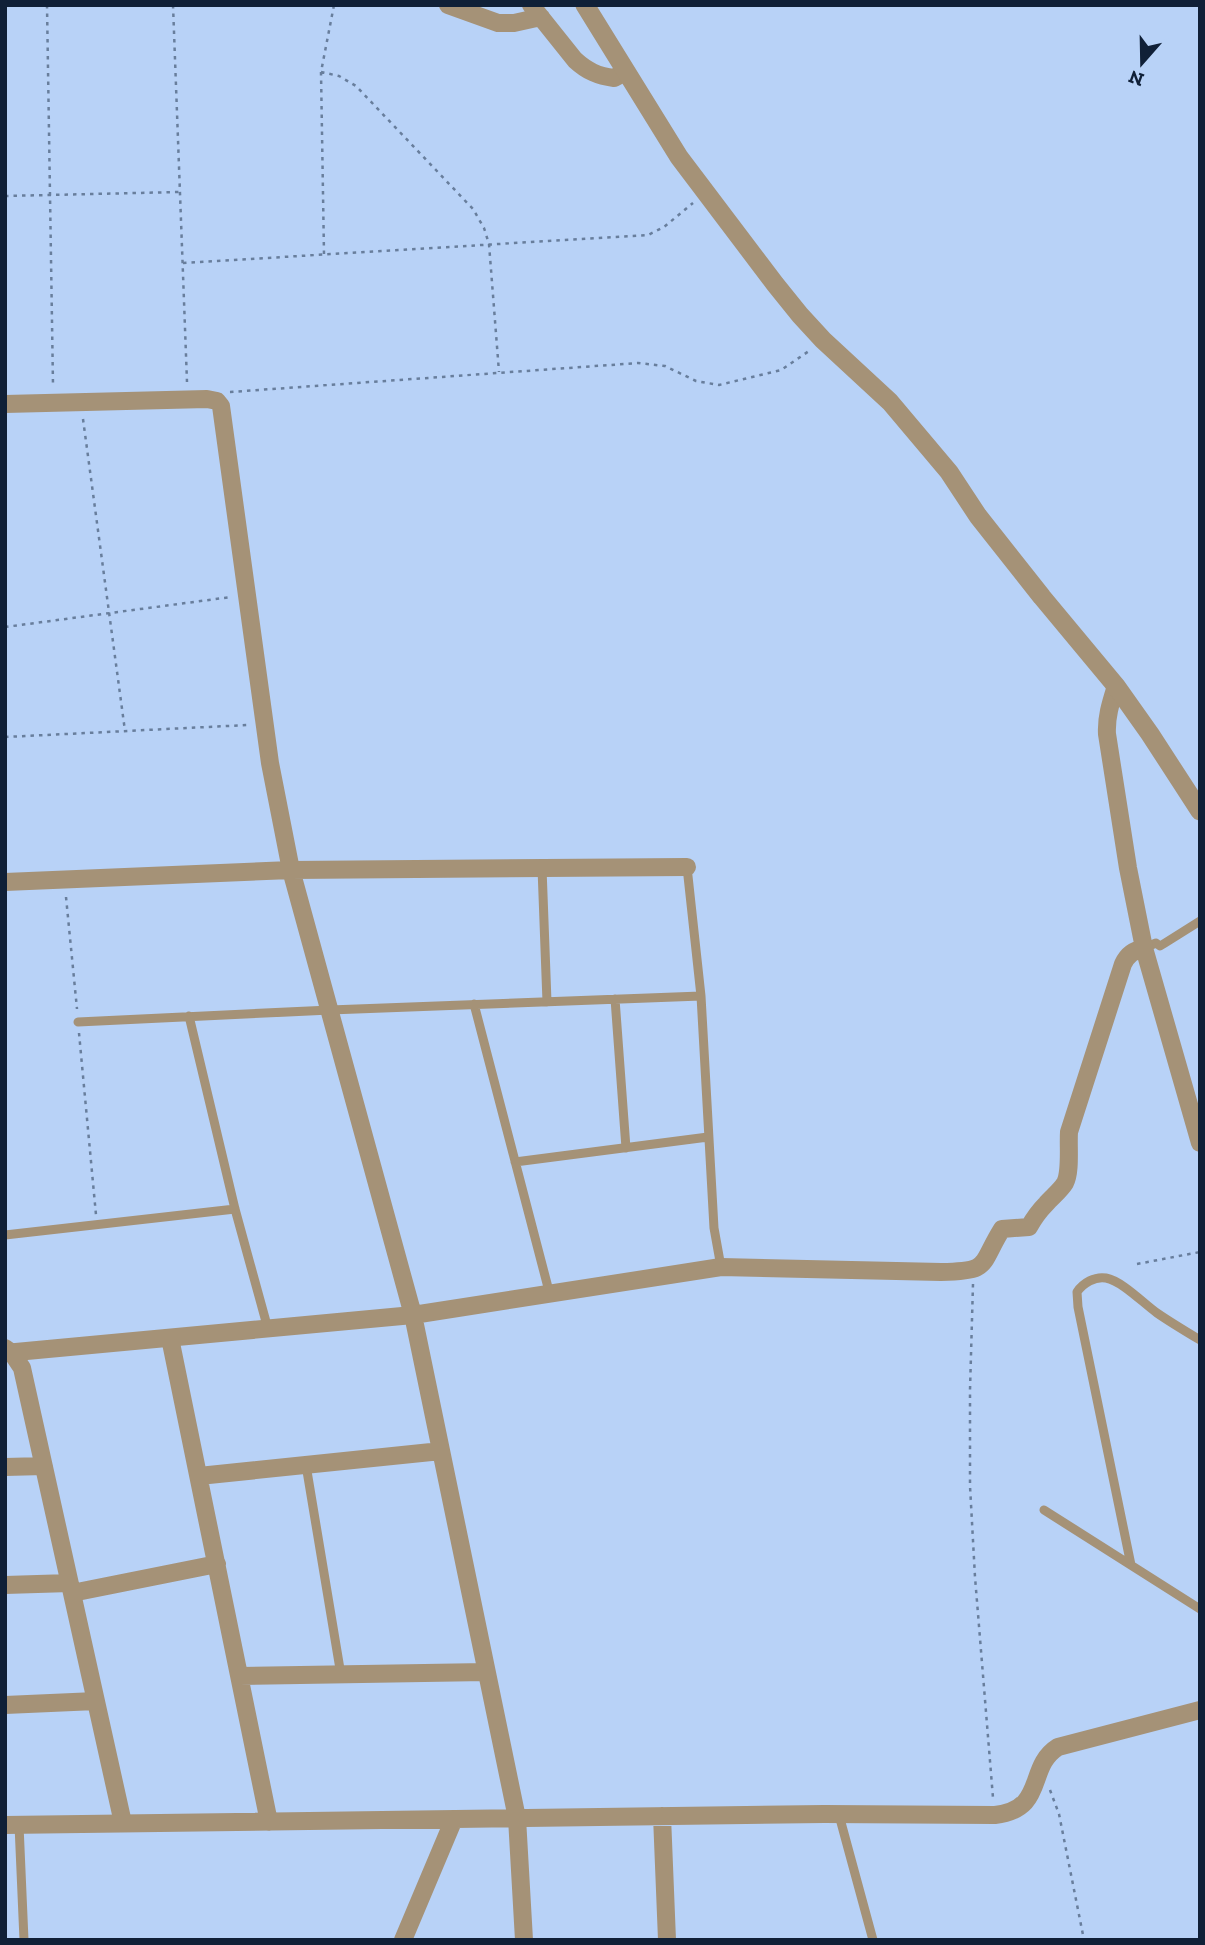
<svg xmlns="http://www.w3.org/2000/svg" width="1205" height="1945" viewBox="0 0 1205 1945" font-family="'Zilla Slab',serif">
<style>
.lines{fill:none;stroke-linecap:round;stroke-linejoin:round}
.path{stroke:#687e9c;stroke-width:2.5;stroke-dasharray:3.5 5;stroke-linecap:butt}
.service{stroke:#a59277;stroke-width:9}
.minor{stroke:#a59277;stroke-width:18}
.tertiary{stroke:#a59277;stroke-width:19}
</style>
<rect width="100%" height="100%" fill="#b8d2f7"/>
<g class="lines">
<path class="path" d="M47,5l6,380
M173,5l14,377
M321,72l18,4 17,10 117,123 11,19 5,16 10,128
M5,196l175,-4
M324,254l-3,-182 13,-67
M183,263l465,-28 16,-8 29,-24
M230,392l408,-29 27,3 31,15 23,4 62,-15 28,-19
M83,419l42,312
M5,627l226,-30
M5,737l243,-12
M66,897l11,112
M79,1033l17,182
M1137,1264l63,-12
M973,1284l-3,106v96l5,91 18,221
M1050,1790l9,24 25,126"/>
<path class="service" d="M687,867l14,129 13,232 7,39
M542,868l5,134
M1144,948l12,-5 4,3 5,-3 35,-22
M615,999l11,149
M474,1004l76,291
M189,1016l46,193 33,120
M78,1022l252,-12 371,-14
M515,1162l193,-25
M5,1235l230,-26
M306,1465l35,210
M1044,1510l156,99
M1131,1565l-53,-258 -1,-15c6,-9 18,-16 29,-14 16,3 37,25 51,35 13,9 28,18 43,27
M839,1815l34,125
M19,1825l5,115"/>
<path class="minor" d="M448,5l50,18h16l27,-6
M531,5l44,55c12,11 23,16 39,18l11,-6
M5,404l202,-5 10,2 4,5 49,357 21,107 122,445 104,503 7,122
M1116,686c-5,16 -10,31 -9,48l21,134 16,80 56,195
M5,882l286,-12 396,-3
M170,1338l99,484
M5,1348l7,5 10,15 101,455
M5,1353l408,-38 308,-48 220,5c50,-1 38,-6 61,-43l27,-2c5,-9 10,-16 17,-23 6,-7 14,-13 19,-21 6,-11 3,-37 4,-51l54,-168c5,-10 10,-13 21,-16
M5,1467l39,-1
M199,1476l242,-25
M5,1585l65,-2
M72,1593l145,-29
M239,1676l247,-4
M5,1705l91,-4
M662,1816l5,124
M5,1825l819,-11 171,1c52,-6 31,-48 63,-68l142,-37
M403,1940l51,-121"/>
<path class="tertiary" d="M585,5l94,152 96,127 25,31 23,25 67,62 59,70 29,44 64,81 74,89 34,48 50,77"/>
</g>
<rect width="1205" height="1945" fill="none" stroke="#102037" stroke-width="14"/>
<g transform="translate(1142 63) rotate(200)" stroke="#b8d2f7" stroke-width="5" paint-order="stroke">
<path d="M0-5L12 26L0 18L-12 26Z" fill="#102037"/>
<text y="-10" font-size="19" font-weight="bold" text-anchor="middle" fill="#102037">N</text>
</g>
</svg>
